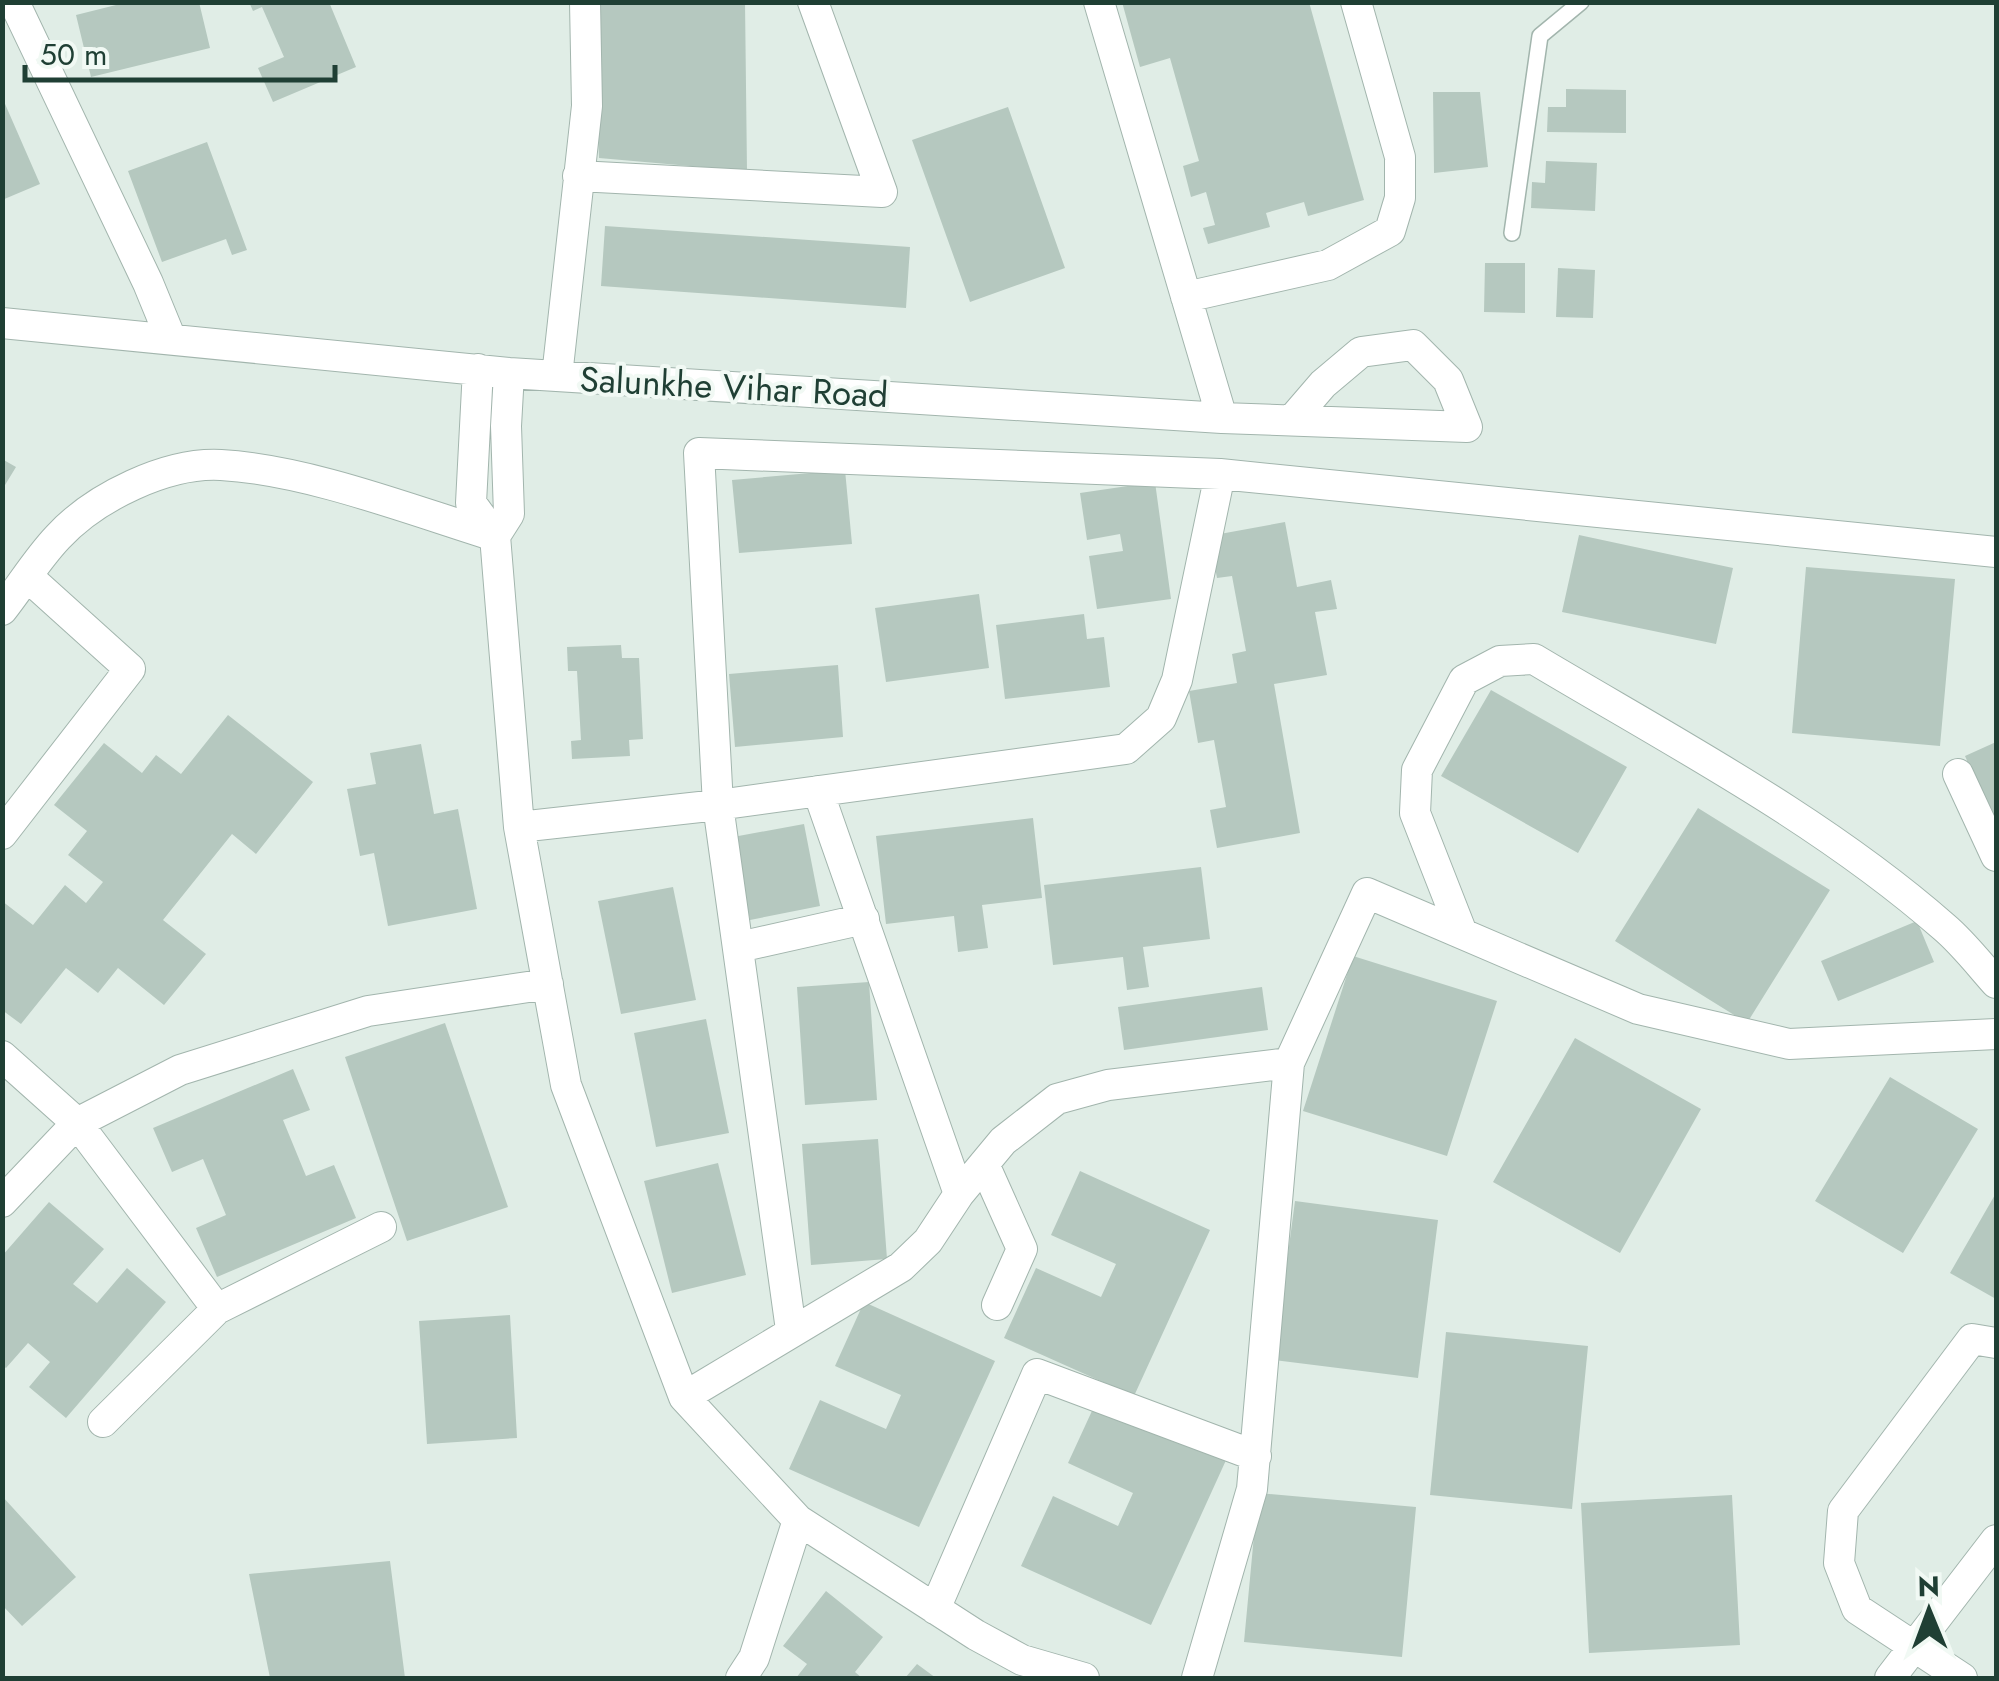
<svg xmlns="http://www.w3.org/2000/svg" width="1999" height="1681" viewBox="0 0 1999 1681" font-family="Jost,sans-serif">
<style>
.building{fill:#b5c8bf}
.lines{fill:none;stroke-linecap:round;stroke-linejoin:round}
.service-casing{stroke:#a2b5ad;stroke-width:18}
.minor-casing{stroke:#a2b5ad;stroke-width:32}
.service{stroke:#fff;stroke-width:15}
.minor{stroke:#fff;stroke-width:30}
.labels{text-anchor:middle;stroke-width:8;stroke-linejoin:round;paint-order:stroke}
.street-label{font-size:35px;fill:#1f3f34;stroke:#f1f9f4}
</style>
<rect width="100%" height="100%" fill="#e0ede6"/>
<path class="building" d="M128,2h71l11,46 -119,29 -15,-62z
M249,2h80l27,65 -83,35 -15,-34 26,-11 -22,-50 -9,4z
M593,2h152l2,169 -148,-13z
M1122,2h187l55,198 -56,16 -4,-14 -38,11 4,14 -62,17 -5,-16 12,-3 -9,-33 -15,5 -8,-31 16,-5 -29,-103 -30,9z
M1566,89l60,1v43l-79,-1 1,-25h18z
M1433,92h47l8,75 -54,6z
M2,97l38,87 -38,16z
M1008,107l57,161 -95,34 -58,-162z
M207,142l40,108 -15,5 -6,-16 -64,23 -34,-91z
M1546,161l51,2 -2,48 -64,-3 1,-26 13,1z
M605,226l305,21 -4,61 -305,-22z
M1485,263h40v50l-41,-1z
M1558,268l37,2 -2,48 -37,-1z
M2,459l14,8 -14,23z
M845,470l7,74 -113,9 -7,-73z
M1155,482l16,117 -74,10 -8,-53 34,-5 -3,-17 -33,6 -7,-47z
M1285,522l12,65 34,-7 6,29 -22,3 12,63 -53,9 26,149 -83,15 -7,-38 16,-3 -12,-67 -16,3 -9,-52 48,-8 -5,-29 14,-3 -14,-75 -15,2 -8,-42z
M1579,535l154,33 -17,76 -154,-32z
M1806,567l149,12 -15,167 -148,-13z
M979,594l10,74 -103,14 -11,-74z
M1084,614l3,25 17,-2 6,50 -105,12 -9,-74z
M621,645l1,13h17l4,81 -14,1 1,16 -58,3 -1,-18 10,-1 -4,-69h-9l-1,-24z
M838,665l5,72 -108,10 -6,-73z
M1491,690l136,77 -49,86 -137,-77z
M228,715l85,67 -57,72 -24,-20 -69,86 43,34 -42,51 -46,-37 -20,25 -32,-25 -45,56 -19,-14v-109l31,24 32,-40 21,18 17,-21 -35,-27 19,-24 -33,-26 50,-62 38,30 14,-18 25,19z
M1996,742v84l-31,-70z
M421,744l13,70 24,-5 19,100 -89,17 -14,-73 -14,3 -13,-67 29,-5 -6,-31z
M1698,808l132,82 -83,133 -132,-82z
M1033,818l9,80 -60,7 6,43 -30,4 -4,-36 -68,8 -10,-88z
M804,824l16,82 -70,14 -17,-83z
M1201,867l9,72 -67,8 6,40 -22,3 -4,-33 -70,8 -9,-80z
M673,887l23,113 -75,14 -23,-113z
M1917,921l17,41 -96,39 -17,-40z
M1353,956l144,45 -50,155 -144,-45z
M869,982l8,118 -72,5 -8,-118z
M1262,987l6,43 -144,20 -6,-43z
M706,1019l23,114 -73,14 -22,-114z
M445,1023l63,184 -101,34 -62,-184z
M1575,1038l126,71 -81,144 -127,-71z
M293,1069l17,41 -27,10 23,56 28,-11 22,53 -139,59 -21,-49 30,-13 -23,-56 -31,13 -19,-44z
M1890,1077l88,52 -75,124 -88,-52z
M878,1139l9,120 -76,6 -9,-121z
M718,1163l28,112 -74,18 -28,-112z
M1080,1171l130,59 -76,166 -130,-58 32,-70 65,29 15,-33 -65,-29z
M1996,1193v106l-46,-26z
M1295,1201l143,19 -20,158 -144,-18z
M49,1202l55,47 -31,35 24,19 30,-35 39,34 -100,116 -37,-31 21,-25 -22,-19 -22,25 -4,-3v-109z
M864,1302l131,59 -76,166 -130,-58 31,-69 66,29 15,-34 -66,-29z
M510,1315l7,123 -90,6 -8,-123z
M1446,1332l142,14 -16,163 -142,-14z
M1097,1400l130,58 -76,167 -130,-59 32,-70 65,30 15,-33 -65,-30z
M1258,1493l158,14 -14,150 -158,-15z
M1732,1495l8,150 -151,8 -8,-150z
M2,1496l74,81 -54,49 -20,-21z
M390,1561l15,117h-135l-21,-104z
M826,1591l57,46 -28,35 7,6h-66l11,-14 -24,-18z
M917,1664l19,14h-31z"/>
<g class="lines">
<defs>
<path id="service" d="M1512,233l28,-197 41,-34"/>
<path id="minor" d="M14,2l134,281 23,56
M1099,2l123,416
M578,176l304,16 -69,-190
M1186,297l142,-32 62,-34 10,-33v-41l-44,-155
M2,323l507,50 713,45 245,9 -19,-47 -35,-35 -52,7 -38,32 -31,36
M478,369l-7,134 24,33 24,291 47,258 118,312 114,123 178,115 46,25 62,18
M557,376l30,-270 -2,-104
M495,536l14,-22 -3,-88 3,-53
M2,610c19,-24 35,-51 56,-73 37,-40 109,-75 163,-72 87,5 190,45 274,71
M1958,774l38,82
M818,791l141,403
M519,827l199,-22 408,-56 35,-31 16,-38 43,-206
M2,834l128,-165 -102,-92
M1462,933l-47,-120 2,-43 47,-90 36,-19 34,-2c139,83 288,161 410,268 19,16 35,37 52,56
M739,947l125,-28
M2,1056l75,67 140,186
M984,1164l38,85 -25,56
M2,1202l75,-79 103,-53 188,-59 180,-27
M791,1330l-73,-525 -19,-352 521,21 776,78
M684,1397l217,-130 27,-26 31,-47 44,-53 54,-42 51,-14 181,-22 78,-170 271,116 151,35 207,-10
M103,1422l114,-113 164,-82
M935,1609l102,-235 219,82
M741,1678l13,-20 44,-138
M1197,1678l55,-189 37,-426
M1890,1678l106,-138
M1962,1678l-105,-69 -18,-46 4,-52 129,-172 24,4"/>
</defs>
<use href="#service" class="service-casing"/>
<use href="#minor" class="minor-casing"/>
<use href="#service" class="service"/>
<use href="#minor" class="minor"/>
</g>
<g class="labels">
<g class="street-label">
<text transform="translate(734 387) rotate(3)" y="12">Salunkhe Vihar Road</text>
</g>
</g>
<rect width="1999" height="1681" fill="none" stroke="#1f3f34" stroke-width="10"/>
<g transform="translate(1929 1611) rotate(359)" stroke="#f1f9f4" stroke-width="8" paint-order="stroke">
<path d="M0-8L18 38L0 25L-18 38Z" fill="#1f3f34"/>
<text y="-15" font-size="28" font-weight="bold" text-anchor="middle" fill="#1f3f34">N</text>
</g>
<path d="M25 65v15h310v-15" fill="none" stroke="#1f3f34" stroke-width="5"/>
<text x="40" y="65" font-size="30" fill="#1f3f34" stroke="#f1f9f4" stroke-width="8" paint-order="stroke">50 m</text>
</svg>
